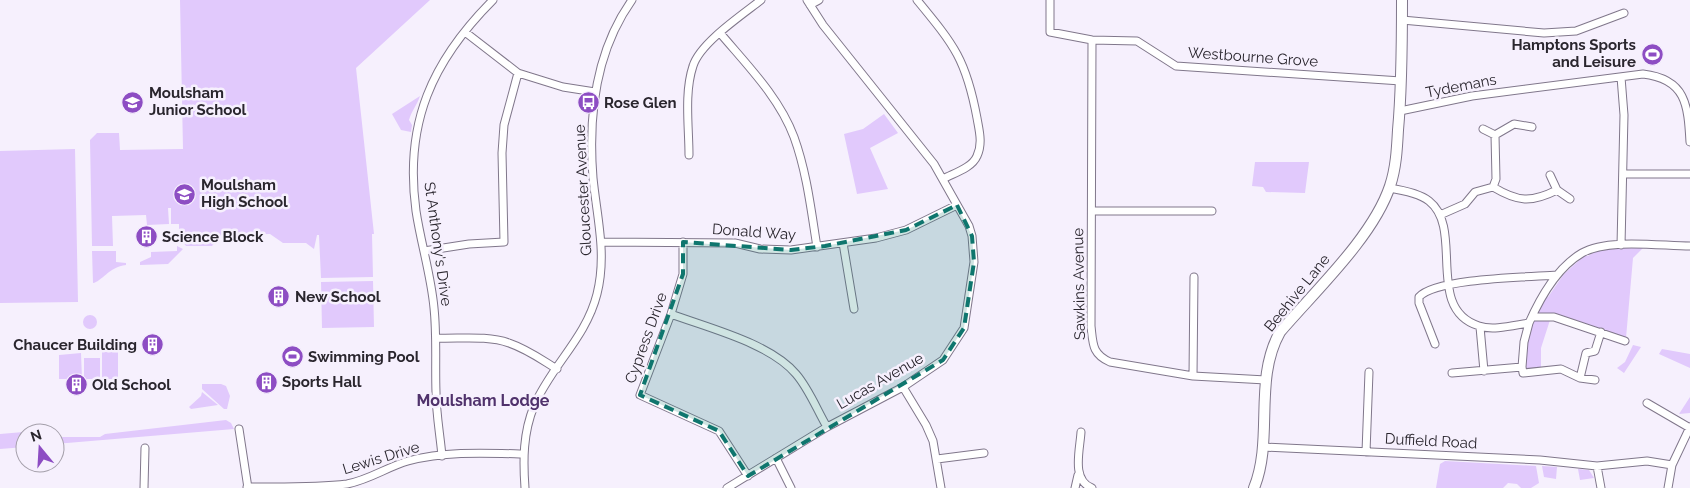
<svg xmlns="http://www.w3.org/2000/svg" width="1690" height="488" viewBox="0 0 1690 488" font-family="Raleway,sans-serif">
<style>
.green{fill:#e1c9fc}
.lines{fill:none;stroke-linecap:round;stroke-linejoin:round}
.minor-casing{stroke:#80778b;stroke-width:9}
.secondary-casing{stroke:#80778b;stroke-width:12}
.minor{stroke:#fff;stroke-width:7}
.secondary{stroke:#fff;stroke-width:10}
.marked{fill:#0f766e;fill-opacity:0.2;stroke:#0f766e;stroke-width:4;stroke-dasharray:10 6;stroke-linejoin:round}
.labels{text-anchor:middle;stroke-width:5;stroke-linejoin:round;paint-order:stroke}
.poi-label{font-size:15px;font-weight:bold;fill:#2a262e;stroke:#f6f0fd;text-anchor:start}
.street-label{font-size:15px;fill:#2a262e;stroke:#f6f0fd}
.neighbourhood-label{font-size:16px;font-weight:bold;fill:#50326c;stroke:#f6f0fd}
</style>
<rect width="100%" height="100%" fill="#f6f0fd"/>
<path class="green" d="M180,0h250l-74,68 18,166h-2l1,43 -52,1 -2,-43h-2l-3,14 -8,-6h-23l-13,-9 -48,1 -10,11h-26l-7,-9v-13h-8v-16h-3l1,16 -22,1 -1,-10 -34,1 1,30h-21l-2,-106 7,-7h22l1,17 63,-1z
M420,96c-3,9 -8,14 -11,24l3,5 -1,7 -10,-2 -9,-16z
M884,114l14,19 -28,15 18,41 -31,5 -13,-60 19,-5z
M75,149l3,153 -78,1v-152z
M1255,162h54l-4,31 -39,-1 -3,-5 -11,-1z
M177,246l6,3 -15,15 -28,1v-3l11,-5v-5l26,-1z
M1639,246l4,2 -10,10 -7,80 -70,-24h-20l8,-16 4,-1 16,-23 21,-19 3,1 12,-7z
M92,251h24v11l10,1v2c-17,2 -25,17 -33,18z
M373,281l1,46 -52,1 -1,-46z
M83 322a7 7 0 1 1 14 0a7 7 0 1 1-14 0Z
M1533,319l17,1 -9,28v20l-13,2 -3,-3 -1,-9z
M1633,345l8,2 -17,26 -7,-5 8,-6z
M1662,349l28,5v14l-31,-14z
M102,352h16v27h-16z
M81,353l1,26h-23v-24z
M84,358h16v21h-16z
M202,384h19l5,2 4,10 -3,13h-3l-22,-20z
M202,392l16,13 -27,4 -2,-2 12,-11z
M1690,397v16l-11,1z
M226,420l5,3 3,6 -179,15v-7h45l5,-3z
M35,431l1,2h-11v14l-25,2v-15z
M1445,461l91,5 3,17 -8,5h-10l-4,-4 -9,-1 -5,5h-67l4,-24z
M1542,466l15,1 -1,12 -12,-2z
M1578,469l11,1 5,8 -14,2z"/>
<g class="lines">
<defs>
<path id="minor" d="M917,0c37,45 49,59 60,118 2,12 6,25 0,38 -5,12 -23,17 -34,23
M1050,0v32l42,8 45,1 39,25 225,15
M810,5l9,-5
M1402,20l142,13 32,-2 48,-18
M465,32l53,41 45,14 32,5
M720,33c27,32 59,64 74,104 13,36 17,73 23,110
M1092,40l-1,286c2,18 1,28 19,36l83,14 73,4
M1621,77l3,38 -3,130
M1400,111l72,-15 171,-22c43,5 45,31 47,68
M1483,129l12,6
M689,155c0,-28 -5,-62 4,-89 7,-23 49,-51 68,-66
M1624,174h66
M1550,175l7,15 13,9
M1493,187c25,15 38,16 64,3
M1389,188c13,2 30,5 40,13 36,28 -5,108 50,125 14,5 36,-1 50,-3 11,-25 29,-56 53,-70 26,-15 79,-7 108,-7
M1092,211h120
M1440,215l25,-11 10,-12 18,-5 3,-8 -1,-44 19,-11 18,3
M602,242l133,1 25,6 31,1 85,-12 30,-8 51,-25
M683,242v32l-12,40 -31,81 79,36 29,45
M843,243l11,66
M424,251l45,-7 35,-2 -2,-89 2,-28 14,-52
M671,314c37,14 99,29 125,60 13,15 21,36 31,53
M1532,317h22l71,24
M1480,327l4,44
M436,338c23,1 51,-3 73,5 18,6 33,17 48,26
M1435,344l-16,-41v-6c16,-19 111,-20 138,-22
M1522,367l1,6 38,-4 19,9 15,2
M1452,373l70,-6 2,-25 5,-19
M1193,376l1,-99
M1580,378l6,-25 9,-2 6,-19
M903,387l23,38 7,16 8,47
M1647,403l43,25
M239,429l9,59
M1081,432c-1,18 -10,48 11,56
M1263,447l277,13 57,6 50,-5 25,4
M1366,452l3,-80
M442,456c-2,-22 -6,-43 -6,-64 -1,-28 1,-56 -2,-84 -3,-33 -13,-64 -18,-97 -12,-88 16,-150 77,-211
M776,458l15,30
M937,459l47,-6
M1597,466l4,22
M247,487c33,0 68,1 100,-3 22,-4 40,-17 61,-23 37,-10 77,-8 115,-7
M144,488l1,-40
M525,488c-2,-28 -2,-55 9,-82 17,-40 52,-68 63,-112 10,-40 0,-76 -4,-116 -5,-63 2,-126 39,-178
M727,488l100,-61 76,-40 40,-27 21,-32 10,-66 -2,-26 -3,-10 -35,-62 -111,-139 -16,-25
M1075,488l3,-13
M1668,488l4,-23 18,-38"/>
<path id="secondary" d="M1254,488c20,-49 -1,-108 26,-156 35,-41 93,-95 110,-146 6,-18 7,-37 8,-56 4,-43 4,-87 4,-130"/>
</defs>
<use href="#minor" class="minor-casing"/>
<use href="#secondary" class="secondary-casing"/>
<use href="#minor" class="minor"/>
<use href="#secondary" class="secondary"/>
</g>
<path class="marked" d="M957,205l15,31 2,26 -10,66 -21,32 -195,116 -29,-45 -79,-36 43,-121v-32l108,8 34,-4 81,-16z"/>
<defs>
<symbol id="stadium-disc" viewBox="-11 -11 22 22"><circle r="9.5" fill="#8d4dc3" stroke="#f6f0fd"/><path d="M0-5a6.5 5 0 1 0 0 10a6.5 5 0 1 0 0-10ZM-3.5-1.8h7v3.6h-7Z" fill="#fff"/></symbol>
<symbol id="school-disc" viewBox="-11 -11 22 22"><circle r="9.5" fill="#8d4dc3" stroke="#f6f0fd"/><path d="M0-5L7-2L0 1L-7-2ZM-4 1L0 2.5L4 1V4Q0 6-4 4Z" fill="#fff"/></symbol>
<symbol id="bus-disc" viewBox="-11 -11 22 22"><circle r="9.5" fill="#8d4dc3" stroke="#f6f0fd"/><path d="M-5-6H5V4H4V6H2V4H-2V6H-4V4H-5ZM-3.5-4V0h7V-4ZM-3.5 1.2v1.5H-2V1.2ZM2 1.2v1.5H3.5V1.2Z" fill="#fff"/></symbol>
<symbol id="building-disc" viewBox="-11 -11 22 22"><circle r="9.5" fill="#8d4dc3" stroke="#f6f0fd"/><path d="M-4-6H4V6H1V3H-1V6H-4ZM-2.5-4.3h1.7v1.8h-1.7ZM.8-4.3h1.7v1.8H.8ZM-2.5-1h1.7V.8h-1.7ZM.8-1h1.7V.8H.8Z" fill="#fff"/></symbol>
</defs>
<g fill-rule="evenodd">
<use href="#stadium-disc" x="1640" y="42" width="25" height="25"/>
<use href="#school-disc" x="120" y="90" width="25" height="25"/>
<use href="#bus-disc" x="576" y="90" width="25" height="25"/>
<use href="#school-disc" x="172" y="182" width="25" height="25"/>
<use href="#building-disc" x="134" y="224" width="25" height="25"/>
<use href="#building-disc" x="266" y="284" width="25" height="25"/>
<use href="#building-disc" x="140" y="332" width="25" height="25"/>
<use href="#stadium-disc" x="280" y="344" width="25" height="25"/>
<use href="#building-disc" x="254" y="370" width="25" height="25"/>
<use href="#building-disc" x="64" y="372" width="25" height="25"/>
</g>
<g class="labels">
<g class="poi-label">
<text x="1636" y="50" text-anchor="end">Hamptons Sports<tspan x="1636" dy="17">and Leisure</tspan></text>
<text x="149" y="98">Moulsham<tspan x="149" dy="17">Junior School</tspan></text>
<text x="604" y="108">Rose Glen</text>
<text x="201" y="190">Moulsham<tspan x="201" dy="17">High School</tspan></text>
<text x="162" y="242">Science Block</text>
<text x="295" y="302">New School</text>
<text x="137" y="350" text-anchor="end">Chaucer Building</text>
<text x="308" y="362">Swimming Pool</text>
<text x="282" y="387">Sports Hall</text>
<text x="92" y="390">Old School</text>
</g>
<g class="street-label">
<text transform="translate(1253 57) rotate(4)" y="5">Westbourne Grove</text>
<text transform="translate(1461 86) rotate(-11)" y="5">Tydemans</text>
<text transform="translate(583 190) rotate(-93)" y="5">Gloucester Avenue</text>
<text transform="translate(754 232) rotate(4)" y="5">Donald Way</text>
<text transform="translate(438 244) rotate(82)" y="5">St Anthony's Drive</text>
<text transform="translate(1079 284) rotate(-91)" y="5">Sawkins Avenue</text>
<text transform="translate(1297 293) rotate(-51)" y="5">Beehive Lane</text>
<text transform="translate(646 338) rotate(-70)" y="5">Cypress Drive</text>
<text transform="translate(880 381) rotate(-30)" y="5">Lucas Avenue</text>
<text transform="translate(1431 441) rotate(3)" y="5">Duffield Road</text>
<text transform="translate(381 458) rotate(-17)" y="5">Lewis Drive</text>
</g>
<g class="neighbourhood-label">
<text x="483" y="406">Moulsham Lodge</text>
</g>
</g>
<g transform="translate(40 448) rotate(342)"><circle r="24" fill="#f6f0fd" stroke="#a49faa"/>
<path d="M0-4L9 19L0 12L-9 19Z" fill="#8d4dc3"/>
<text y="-8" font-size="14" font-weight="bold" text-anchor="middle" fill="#2a262e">N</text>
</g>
</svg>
